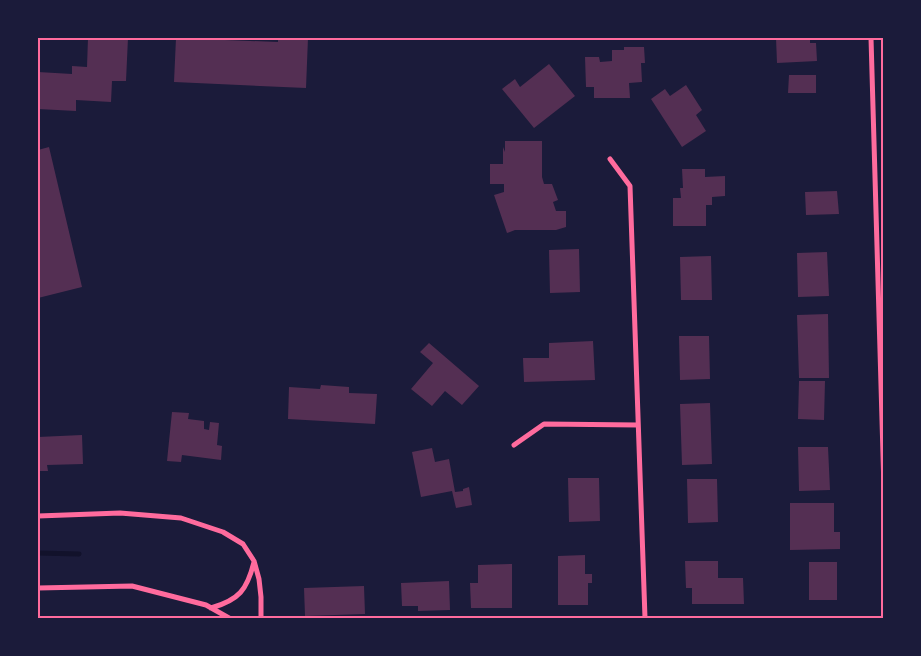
<svg xmlns="http://www.w3.org/2000/svg" width="921" height="656" viewBox="0 0 921 656" font-family="'Public Sans',sans-serif">
<style>
.lines{fill:none;stroke-linecap:round;stroke-linejoin:round}
.stream{stroke:#12122b;stroke-width:5}
.building{fill:#542f53}
.minor{stroke:#ff6b9d;stroke-width:5}
.neatline{fill:none;stroke:#ff6b9d;stroke-width:2}
</style>
<rect width="100%" height="100%" fill="#1b1b3a"/>
<g class="lines">
<path class="stream" d="M38,553l41,1"/>
</g>
<path class="building" d="M88,38h40l-2,43h-14l-1,21 -35,-2v11l-38,-2v-37l34,2v-8l15,1z
M176,38l102,4v-4h30l-2,50 -132,-6z
M776,38h34v5h6l1,18 -40,2z
M624,47h20l1,16h-4l1,19 -13,1 1,15h-36v-11h-8l-1,-30h14l1,5 12,-1v-11h12z
M549,64l26,32 -41,32 -32,-39 13,-10 5,8z
M789,75h27v18h-28z
M686,85l16,25 -6,5 10,16 -24,16 -31,-48 14,-10 5,7z
M505,141h37v36l2,7h8l6,16 -5,2 3,9h10v16l-10,3h-41l-8,3 -13,-38 10,-3v-8h-14v-20h13v-17l2,5z
M49,147l33,140 -44,11v-148z
M682,169h23v8l20,-1v20l-13,1v8h-6v21h-33v-28h8l-1,-10h3z
M837,191l2,23 -33,1 -1,-23z
M579,249l1,43 -30,1 -1,-43z
M827,252l2,44 -31,1 -1,-44z
M711,256l1,44h-31l-1,-43z
M828,314l1,64h-30l-2,-63z
M679,336h30l1,43 -30,1z
M593,341l2,39 -71,2 -1,-24h26v-15z
M429,343l50,43 -17,19 -17,-14 -13,15 -21,-17 22,-26 -13,-11z
M799,381h26l-1,39 -26,-1z
M321,385l28,2v6l28,1 -2,30 -87,-5 1,-32 31,2z
M710,403l2,61 -30,1 -2,-61z
M172,412l17,1 -1,6 16,2v8l5,1 1,-8 9,1 -2,22 5,1 -1,14 -39,-5 -1,7 -14,-1z
M82,435l1,29 -36,1 1,6h-10v-34z
M798,447h30l2,43 -31,1z
M432,448l3,14 14,-3 6,33 8,-1v-2l6,-2 3,18 -16,3 -4,-17 -31,6 -9,-45z
M568,478h31l1,43 -31,1z
M687,479h30l1,43 -30,1z
M790,503h44v29h6v17l-50,1z
M585,555v19h7v9h-4v22h-30v-49z
M685,561h33v17h25l1,26h-52v-16h-6z
M809,562h28v38h-28z
M512,564v44h-41l-1,-25h8v-18z
M449,581l1,29 -32,1v-5h-16l-1,-23z
M364,586l1,28 -60,2 -1,-28z"/>
<g class="lines">
<path class="minor" d="M871,38l13,451
M610,159l20,27 15,432
M514,445l30,-21 94,1
M38,516l82,-3 61,5 42,14 20,12 11,17 5,18 2,18v21
M38,588l94,-2 74,19 23,13
M211,608c28,-8 36,-18 43,-46"/>
</g>
<rect width="921" height="656" fill="none" stroke="#1b1b3a" stroke-width="78"/>
<rect x="39" y="39" width="843" height="578" class="neatline"/>
</svg>
